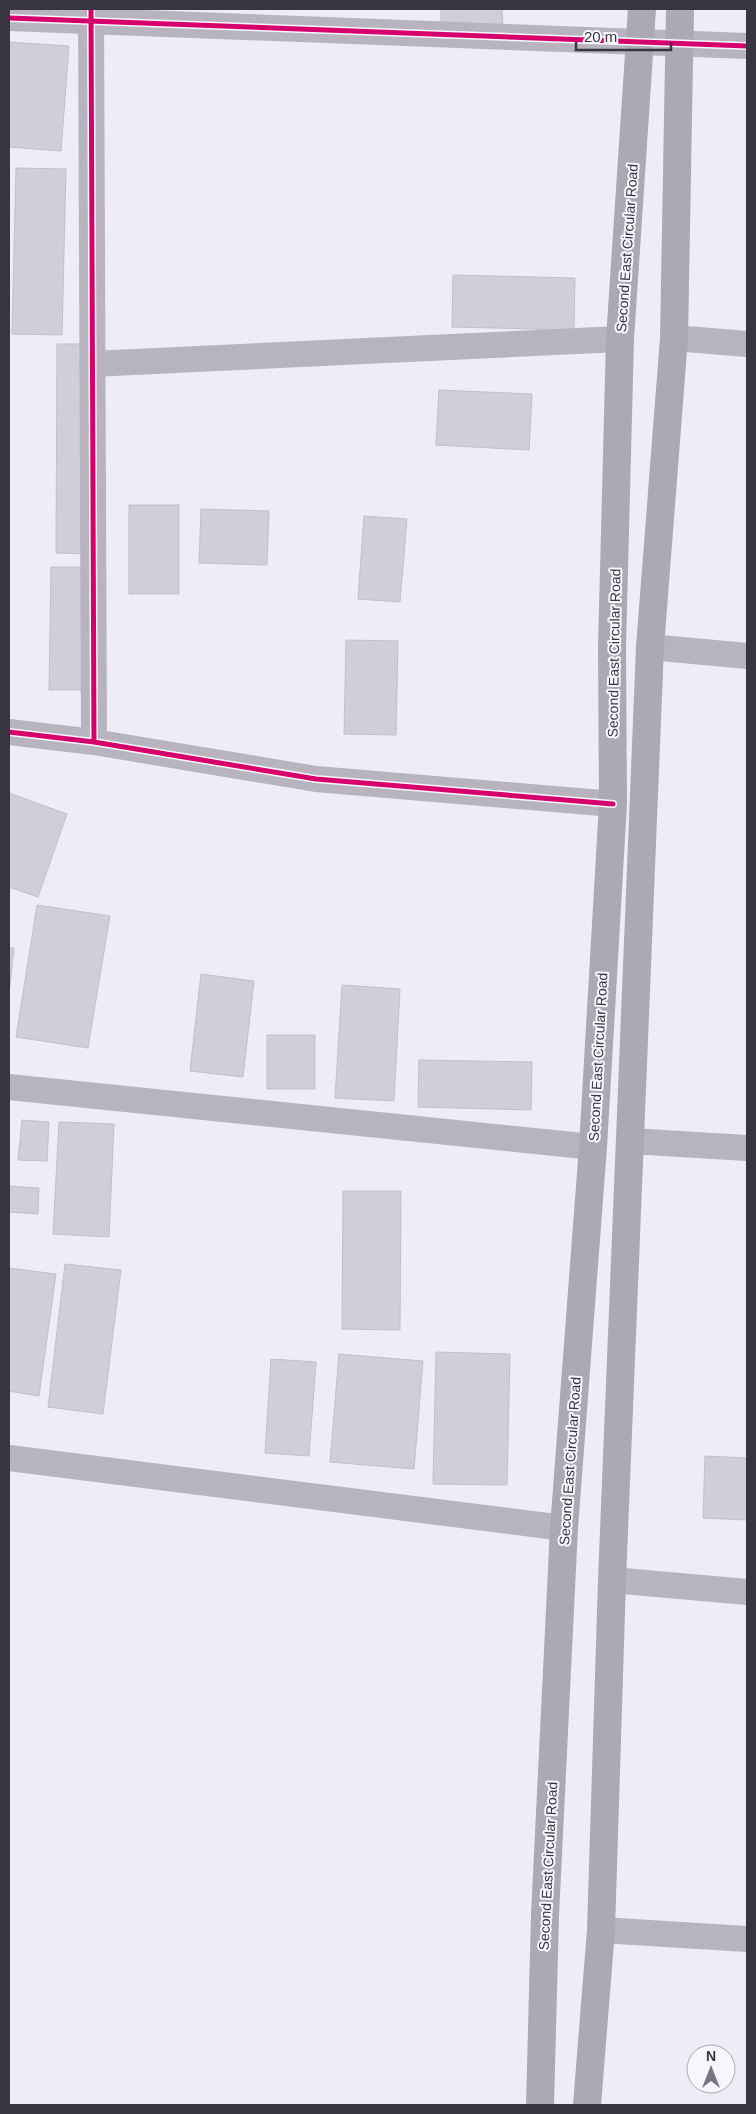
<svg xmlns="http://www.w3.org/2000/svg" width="756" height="2114" viewBox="0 0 756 2114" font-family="Arial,sans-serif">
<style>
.building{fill:#d0ced9;stroke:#c1bfca}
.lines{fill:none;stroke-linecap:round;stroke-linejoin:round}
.minor{stroke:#b7b4c0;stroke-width:26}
.secondary{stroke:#aca9b6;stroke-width:28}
.cycleway-casing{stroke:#f8f6fd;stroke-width:8}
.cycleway{stroke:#d6006c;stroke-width:5}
.labels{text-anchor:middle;stroke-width:4;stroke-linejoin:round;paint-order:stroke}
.street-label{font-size:14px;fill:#383442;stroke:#f8f6fd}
</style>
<rect width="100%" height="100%" fill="#eeecf7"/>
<path class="building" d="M441,9h61l1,19 -62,-6z
M9,42l60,4 -8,105 -52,-4z
M16,168l50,1 -4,166 -50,-1z
M453,275l122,3 -1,52 -122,-3z
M57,344h37l-1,210 -37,-1z
M439,390l93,4 -3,56 -93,-5z
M129,505h50v89h-50z
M201,509l68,2 -2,54 -68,-2z
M364,516l43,3 -7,83 -42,-3z
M51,567h50l-1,123h-51z
M346,640l52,1 -2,94 -52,-1z
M9,793l58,21 -29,83 -29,-10z
M37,905l73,11 -22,132 -72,-11z
M9,948h5l-5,47z
M201,974l53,7 -11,96 -53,-6z
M342,985l58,4 -6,112 -59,-3z
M267,1035h48v54h-48z
M419,1060l113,2 -1,48 -113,-3z
M22,1120l27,2 -2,39 -29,-1z
M59,1122l55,2 -5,113 -56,-3z
M9,1186l30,2 -1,26 -29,-2z
M343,1191h58l-1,139 -58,-1z
M65,1264l56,6 -18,144 -55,-7z
M9,1268l47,6 -17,122 -30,-5z
M436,1352l74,2 -3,131 -74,-1z
M339,1354l84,7 -9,108 -84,-7z
M271,1359l45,3 -7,94 -44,-3z
M705,1456l42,2v62l-44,-2z"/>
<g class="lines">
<path class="minor" d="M91,9l3,733
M9,18l738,28
M674,338l73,6
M92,364l528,-25
M650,647l97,9
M9,732l85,10 222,37 297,25
M9,1087l584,60
M630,1141l117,7
M9,1458l555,70
M612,1580l135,12
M601,1930l146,9"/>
<path class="secondary" d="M540,2105l5,-190 19,-387 29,-381 20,-343 -1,-157 8,-308 22,-330
M587,2105l14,-175 11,-350 38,-933 24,-309 6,-329"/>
<defs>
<path id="cycleway" d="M91,9l3,733
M9,18l738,28
M9,732l85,10 222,37 297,25"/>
</defs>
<use href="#cycleway" class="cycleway-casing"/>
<use href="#cycleway" class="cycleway"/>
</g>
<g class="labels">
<g class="street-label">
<text transform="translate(627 248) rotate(-86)" y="5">Second East Circular Road</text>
<text transform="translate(614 653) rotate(-89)" y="5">Second East Circular Road</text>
<text transform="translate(598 1057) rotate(-87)" y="5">Second East Circular Road</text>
<text transform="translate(570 1461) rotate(-86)" y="5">Second East Circular Road</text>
<text transform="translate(548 1866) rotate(-87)" y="5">Second East Circular Road</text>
</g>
</g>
<rect width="756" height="2114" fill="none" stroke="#383442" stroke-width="20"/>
<g transform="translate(711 2069)"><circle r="24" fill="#f8f6fd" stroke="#aba8b2"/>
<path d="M0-4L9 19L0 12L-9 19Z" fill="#787481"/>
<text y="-8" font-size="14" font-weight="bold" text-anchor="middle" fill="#383442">N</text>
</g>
<path d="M576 42v8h95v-8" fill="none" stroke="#383442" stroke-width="2.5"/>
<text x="584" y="42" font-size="15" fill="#383442" stroke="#f8f6fd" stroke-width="4" paint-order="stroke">20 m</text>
</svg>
